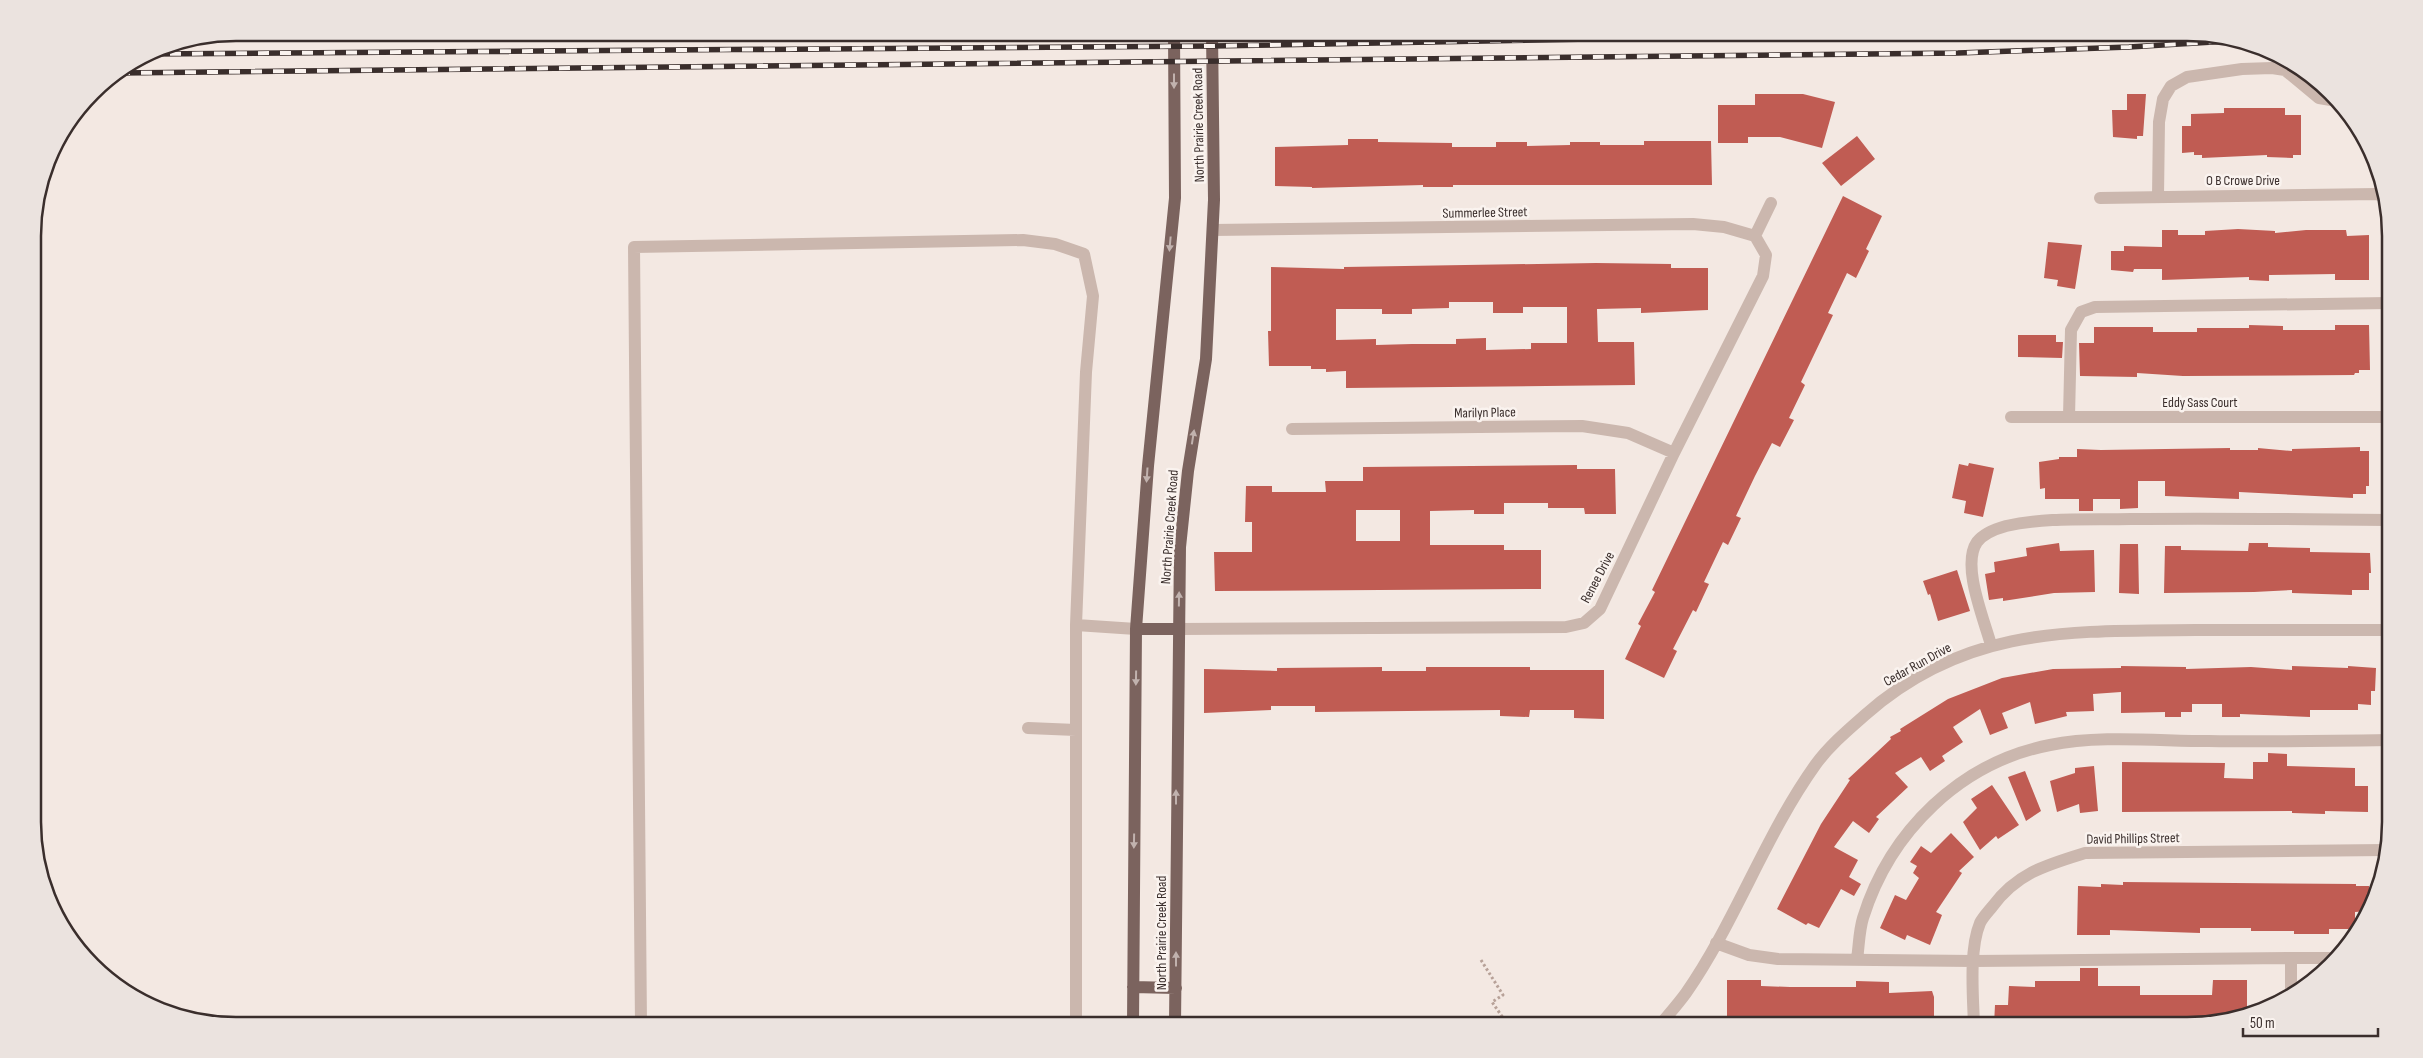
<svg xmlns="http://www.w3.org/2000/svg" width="2423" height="1058" viewBox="0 0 2423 1058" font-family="'Sofia Sans Condensed',sans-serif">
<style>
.building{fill:#c05c53;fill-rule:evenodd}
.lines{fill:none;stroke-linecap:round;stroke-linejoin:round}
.path{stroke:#b7a198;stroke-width:3;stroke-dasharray:2.5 2.5;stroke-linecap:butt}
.minor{stroke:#cbb7ae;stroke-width:12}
.major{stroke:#7b635e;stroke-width:12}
.rail-casing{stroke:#3a2e2c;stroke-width:5.5}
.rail{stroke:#faf3ef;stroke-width:4;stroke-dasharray:11;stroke-linecap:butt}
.oneway{fill:#c1b2ae}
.labels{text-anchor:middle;stroke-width:5;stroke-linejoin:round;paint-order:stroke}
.street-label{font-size:14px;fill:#3a2e2c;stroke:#faf3ef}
.rim{fill:none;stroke:#3a2e2c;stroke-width:2.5}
</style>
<rect width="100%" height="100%" fill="#f3e8e2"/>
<path class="building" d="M1755,94h48l32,8 -13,46 -42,-11h-32v6h-30v-38h37z
M2127,94h19l-3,42h-6v3l-24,-2 -1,-27h15z
M2224,108h61v7h16v40h-8v3l-26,-1v-2l-65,3v-3h-8v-3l-12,1v-27h9v-12l33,-1z
M1857,136l18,23 -34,27 -19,-23z
M1348,139h30v3l74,1v4h44v-5h31v4l43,-1v-3h30v3h44v-4h67l1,44h-259v2h-30v-2l-111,3v-1l-37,-1v-39l73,-2z
M1843,196l39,20 -16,33 3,2 -13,27 -9,-5 -19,40 5,2 -32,67 4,3 -16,33 5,2 -14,27 -8,-4 -17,33 -19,40 5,2 -13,27 -5,-3 -19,40 5,2 -13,28 -3,-2 -20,39 4,2 -13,27 -39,-19 16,-33 -3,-2 17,-32 -3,-2z
M2238,229l37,2v2l31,-3h40l1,6 22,-1v45h-34v-6l-66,1v6l-20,-1v-3l-87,3v-11h-28l-1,3 -22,-2v-19h13v-5l38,1v-17h16v5h27v-4z
M2048,242l34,3 -7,44 -18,-3 1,-6 -14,-2z
M1596,263l75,1v4h37v42l-67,3v-5l-44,1 1,33h36l1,43 -289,3v-17l-20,1v-3h-15v-3h-42l-1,-35h3v-64l73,2v-2zM1449,302h44v11h30v-6h44v36h-36v6l-45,1v-12l-30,1v5h-44l-36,1v-6l-40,1v-31h46v5h30v-5l37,-1z
M2249,325l34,1v4h52v-5h34l1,45h-11v3h-4l-1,2 -171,1 -46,-3v4l-57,-1 -1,-33h15v-16h59v5h44v-4h52z
M2018,335h38v7h7l-1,16 -44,-1z
M2360,447v4h9v35h-3v8h-13v4l-114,-6v7l-74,-3v-15h-27v27l-18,1v-10h-27v12h-14v-12h-34v-11l-5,1 -1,-27 20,-3v-2h18v-8l24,1 129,-2v2h28v-2l34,3v-2z
M1969,463l25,5 -11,49 -19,-4 2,-12 -14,-3 7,-34 9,2z
M1577,465v4h38l1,45h-31l-1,-6h-36v-5h-44v11h-30v-4l-44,1v34h74v5h37v39l-326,2 -1,-39h38v-30h-7l1,-36h26v6h54l-1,-11h38v-14zM1356,510h44v31h-44z
M2059,543l1,8 34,-1 1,42 -41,1 -51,8v-3l-14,2 -4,-26 10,-2 -1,-10 33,-6 -1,-8z
M2249,543h19v4l42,1v4l60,1 1,20h-2v17h-17v5l-60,-2v-3l-38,2 -90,1 1,-47h16v4l67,1z
M2120,544h18l1,50 -20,-1z
M1957,570l13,41 -32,10 -8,-27 -2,1 -5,-14z
M2121,666l65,1v2l65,-2 41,3v-4l56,2v-2l28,2 -1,23h-4v14l-13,-1v6h-48v7l-70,-3v3h-18v-13h-30v8h-11v5h-16v-5l-44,1v-21l-28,2 1,17 -28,1 1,4 -32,8 -5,-22 -28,11 6,15 -18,7 -10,-26 -27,18 10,15 -21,14 3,5 -15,10 -9,-14 -26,16 13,14 -32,30 3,2 -10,14 -16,-12 -19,26 24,13 -9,17 12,7 -7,12 -13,-7 -22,39 -11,-5 -2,2 -29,-16 44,-85 29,-44 -2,-1 43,-40 -1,-2 11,-6 -1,-2 48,-30 54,-21 51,-9 68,-1z
M1382,667v4h44v-4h104v3h74v49l-30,-1v-8h-44l-1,7 -29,-1v-6l-185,2v-6h-44v4l-67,3v-44l73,2v-3z
M2268,753l19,1v12l68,2v18h13v26l-43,-1v3l-33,-1v-2l-170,1v-50l103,1 -1,15 29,1v-17h15z
M2094,766l4,45 -18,2 -1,-9 -22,8 -7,-31 25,-8v-5z
M2025,771l16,40 -15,10 -18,-44z
M1992,785l27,40 -21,14 -2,-3 -16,14 -17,-28 14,-14 -6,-9z
M1951,833l23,24 -15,14 3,2 -26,39 6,3 -12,30 -23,-10 -2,5 -25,-12 15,-33 11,5 13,-22 -6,-5 4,-7 -7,-4 11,-16 10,7z
M2123,882l233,2v2h13v25l-14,1v17h-26v5h-35v-3h-43v-3h-51v5l-90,-3v5h-33l1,-49 23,1v-3l22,1z
M2080,968h18v18h42v9h72l1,-15h34v36l-47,9h-206l1,-20h13l1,-19 26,1v-6h45z
M1727,980h34v6l29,1h66v-6l33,1v11l43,-2 2,6v28h-207z"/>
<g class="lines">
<path class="path" d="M1481,960l22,35 -11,7 16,23"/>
<path class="minor" d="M2158,196l1,-74 4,-23 8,-13 16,-9 55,-8 30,-1 13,2 34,28 18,3
M2100,198l277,-4 9,4
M1213,230l480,-6 31,3 31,9
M2011,417h378
M2069,417l2,-87 10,-18 14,-5 294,-4
M1292,429l290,-3 46,7 46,20
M1076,625l60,4
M1179,629l387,-2 18,-4 16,-14 74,-156 89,-177 3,-21 -11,-19 16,-33
M1991,645c-7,-26 -30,-80 -14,-103 7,-9 18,-13 29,-16 40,-9 84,-6 125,-7 86,-1 172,0 259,1
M1028,728l48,2
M1716,943l33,12 29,4 195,2 318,-3
M1857,959c2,-13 2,-28 6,-41 27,-87 98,-156 187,-173 49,-10 109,-4 159,-4 60,1 121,0 181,-1
M2291,996v-38h45
M641,1025l-7,-778 389,-7 32,4 29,10 9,42 -7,76 -10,253v400
M1660,1025c9,-11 18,-21 26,-32 50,-72 79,-158 130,-229 14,-19 32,-34 49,-49 100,-89 206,-84 331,-85 65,0 129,0 194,0
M1974,1025c-1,-29 -5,-76 6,-102 3,-6 8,-11 12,-16 25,-34 54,-42 93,-54l300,-3"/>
<path class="major" d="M1136,629h43
M1133,987l43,1
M1133,1025l3,-396 12,-163 27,-268 -1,-166
M1175,1025l5,-478 8,-76 18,-112 8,-159 -2,-168"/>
<defs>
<path id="rail" d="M148,54l1064,-8 759,-14
M119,73l1839,-20 171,-6 101,-6"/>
</defs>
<use href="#rail" class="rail-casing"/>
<use href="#rail" class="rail"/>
</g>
<defs><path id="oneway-solid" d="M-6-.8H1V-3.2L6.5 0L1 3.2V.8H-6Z" transform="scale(1.25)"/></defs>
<g class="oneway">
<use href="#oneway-solid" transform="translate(1174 81) rotate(90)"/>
<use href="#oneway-solid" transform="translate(1170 244) rotate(95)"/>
<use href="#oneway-solid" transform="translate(1193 437) rotate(-81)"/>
<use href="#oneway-solid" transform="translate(1147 475) rotate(94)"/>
<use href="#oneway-solid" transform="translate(1179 599) rotate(-89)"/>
<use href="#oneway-solid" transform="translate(1136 678) rotate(91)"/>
<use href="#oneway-solid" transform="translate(1176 797) rotate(-90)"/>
<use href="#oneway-solid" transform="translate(1134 841) rotate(91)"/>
<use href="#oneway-solid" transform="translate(1176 959) rotate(-90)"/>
</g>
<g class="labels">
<g class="street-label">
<text transform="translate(1198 125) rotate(-91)" y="5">North Prairie Creek Road</text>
<text x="2243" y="185">O B Crowe Drive</text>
<text transform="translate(1485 212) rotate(-1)" y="5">Summerlee Street</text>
<text x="2200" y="407">Eddy Sass Court</text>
<text transform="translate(1485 412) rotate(-1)" y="5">Marilyn Place</text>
<text transform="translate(1169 527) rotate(-86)" y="5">North Prairie Creek Road</text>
<text transform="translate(1597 577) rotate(-62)" y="5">Renee Drive</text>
<text transform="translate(1917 664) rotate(-29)" y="5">Cedar Run Drive</text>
<text transform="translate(2133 838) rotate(-1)" y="5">David Phillips Street</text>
<text transform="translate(1161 933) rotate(-90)" y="5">North Prairie Creek Road</text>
</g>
</g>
<path d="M0 0H2423V1058H0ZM236 41H2187A195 195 0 0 1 2382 236V822A195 195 0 0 1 2187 1017H236A195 195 0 0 1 41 822V236A195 195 0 0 1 236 41Z" fill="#ebe3df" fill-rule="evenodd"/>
<path class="rim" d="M236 41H2187A195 195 0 0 1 2382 236V822A195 195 0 0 1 2187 1017H236A195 195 0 0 1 41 822V236A195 195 0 0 1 236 41Z"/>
<path d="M2243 1028v8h135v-8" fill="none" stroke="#3a2e2c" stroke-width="2.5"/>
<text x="2250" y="1028" font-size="15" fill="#3a2e2c" stroke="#faf3ef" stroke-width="4" paint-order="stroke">50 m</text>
</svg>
